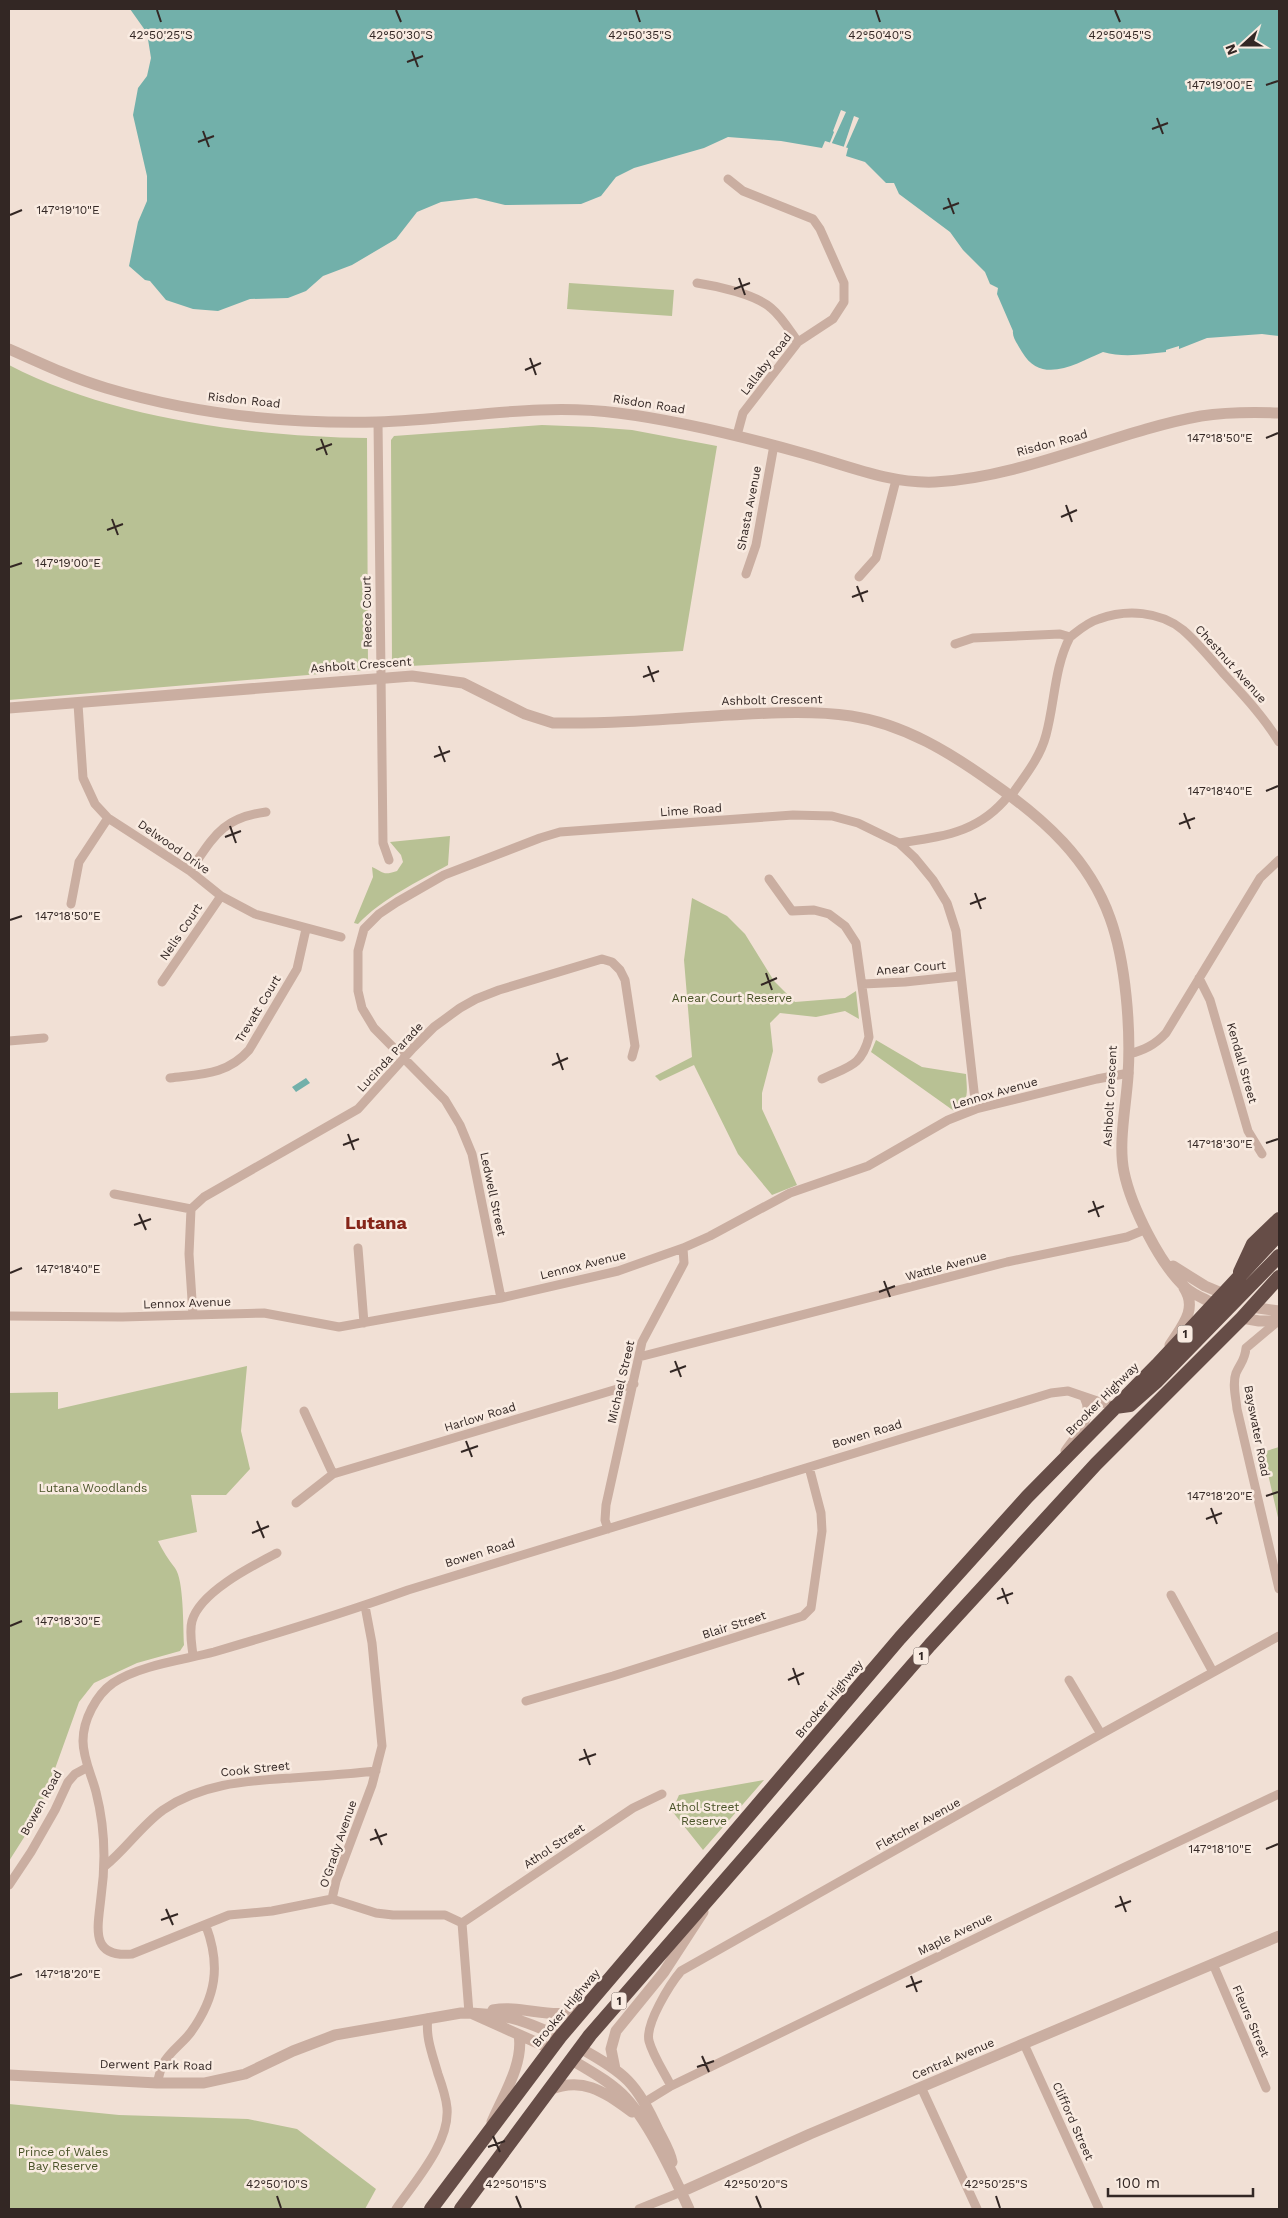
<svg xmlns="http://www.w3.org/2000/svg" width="1288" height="2218" viewBox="0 0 1288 2218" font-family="'Work Sans',sans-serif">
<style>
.green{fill:#b8c194}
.water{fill:#72b0aa}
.pier{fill:#f1e0d5}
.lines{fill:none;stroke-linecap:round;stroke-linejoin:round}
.minor{stroke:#caaea1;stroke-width:9}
.tertiary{stroke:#caaea1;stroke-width:11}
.trunk{stroke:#664d47;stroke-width:14}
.ticks{fill:none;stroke:#332724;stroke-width:2}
.labels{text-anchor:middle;stroke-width:5;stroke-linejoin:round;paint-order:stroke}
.shield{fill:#f9ebe1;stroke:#6e625d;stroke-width:1}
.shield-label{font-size:11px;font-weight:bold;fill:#332724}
.street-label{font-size:12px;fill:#332724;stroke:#f9ebe1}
.park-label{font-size:12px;fill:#485227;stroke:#f9ebe1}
.district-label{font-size:18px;font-weight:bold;fill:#862519;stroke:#f9ebe1}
.ticks-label{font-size:12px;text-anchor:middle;fill:#332724;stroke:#f9ebe1;stroke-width:5;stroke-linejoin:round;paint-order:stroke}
</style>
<rect width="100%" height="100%" fill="#f1e0d5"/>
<path class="green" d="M569,283l105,7 -2,26 -105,-7z
M9,365c101,53 245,72 358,73l1,232 -359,30z
M542,425l51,2 39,3 85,16 -34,205 -291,16 -1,-227 3,-4z
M450,836l-2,29c-31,17 -65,33 -90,59l-4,-1 19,-46 -1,-10c12,5 10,9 25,4l6,-9 -2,-7 -11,-13z
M692,898l35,18 18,18 29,47 21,21 50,-4 11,-7 3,28 -14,-8 -29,6 -36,-4 -10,10 3,28 -11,42v16l35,76 -25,10 -34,-41 -44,-89 -34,16 -5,-5 37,-19 -8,-97z
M876,1040l46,27 44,7c1,18 4,27 -12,37l-83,-59z
M247,1366l-6,65 9,38 -24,26h-35l6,37 -39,9c5,10 10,18 17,27 9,12 8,59 9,77l-4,6 -43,12 -43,20 -15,19 -32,89 -17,37 -21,33v-468l49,-1v17z
M1279,1447v75l-11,-48h-2l-6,-21z
M764,1780l-61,70 -31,-39 7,-16z
M9,2104l110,11 129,4 49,10 79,60 -11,20h-356z"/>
<path class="water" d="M130,9h1149v327l-17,-2 -55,4 -28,11v-3l-13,4v2c-21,2 -42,6 -63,0 -26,11 -61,34 -81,0 -4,-7 -10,-15 -9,-21l-16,-37 1,-6 -8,-4 -5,-12 -22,-22 -13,-18 -51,-38 -5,-11h-8l-21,-21 -19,-6 2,-8 -23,-7 -3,7 -41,-7 -53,-4 -24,11 -70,20 -18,9 -15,19 -20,8 -76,1 -29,-7 -35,4 -24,10 -21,27 -44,26 -29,11 -17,15 -18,7 -38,1 -32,12 -25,-2 -27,-9 -16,-19 -5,-1 -16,-14 9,-44 9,-21v-25l-14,-61 5,-27 9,-12 4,-18 -4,-25z
M306,1078l4,5 -14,9 -4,-5z"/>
<path class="pier" d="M841,110l5,2 -15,33h-2l5,-13 -1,-1z
M854,116l5,2 -15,34 -1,-3z"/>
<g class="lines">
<path class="minor" d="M728,179l15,12 70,28 7,10 24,54v19l-11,17 -35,23 -55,71 -6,22
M697,283c20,3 58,11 74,25 11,9 19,23 27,34
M378,422l5,421 6,17
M746,574l10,-29 18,-100
M859,577l17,-19 20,-78
M955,644l18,-6 87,-4 10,3c9,-7 18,-15 29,-18 27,-10 61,-8 84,11 15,13 28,29 41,44 20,22 40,43 55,68
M78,704l5,74 12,26 13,14 82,53 31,25 34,18 86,23
M1011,796c13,-19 29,-38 35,-61 9,-33 8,-67 24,-98
M899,843c45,-7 80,-10 110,-48
M190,871c23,-33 31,-53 76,-59
M769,879l23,32 22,-1 15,4 16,12 11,17 13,94c-8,30 -20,29 -47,42
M71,904l8,-42 29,-44
M1199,978l11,22 38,131 14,23
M162,982l59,-86
M863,984l42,-2 56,-6
M9,1041l35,-3
M1129,1054c15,-4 26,-9 37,-21l94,-155 19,-18
M170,1078c31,-4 57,-3 79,-28l48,-81 9,-40
M114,1194l77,15
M358,1248l6,75
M501,1298l-29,-144 -12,-29 -15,-25 -71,-72 -12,-20 -4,-17v-40l6,-22 15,-15 18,-12 47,-27 96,-37 20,-6 233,-17 39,1 26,7 41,20 16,15 18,22 14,23 9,28 20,178
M193,1315l-4,-61 2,-45 13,-12 154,-88 55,-61 21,-21 26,-19 16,-9 23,-9 103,-31 10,3 8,8 5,10 10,66 -3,11
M9,1316l113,1 142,-4 75,14 162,-29 117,-27 65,-23 27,-12 80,-43 78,-27 80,-46 28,-11 121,-30 32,-6
M1277,1322l-31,26c-1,12 -5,14 -10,25 -4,11 0,25 1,36l42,180
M639,1357l368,-95 120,-25 17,-7
M304,1411l29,63
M1065,1451c12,-18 30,-32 19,-54
M296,1503l37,-29 301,-90
M608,1529l-3,-9 1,-15 36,-163 42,-79 -1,-15
M1171,1595l42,77
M365,1606l7,37 10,103 -10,39 -36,96 -4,18 44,14 17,2h52l17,8 7,90
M193,1656c-1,-11 -4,-24 -1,-35 8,-29 60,-55 85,-68
M1069,1680l32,54
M526,1701l87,-25 190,-60 8,-8 11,-77 -1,-18 -12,-46
M105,1866c21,-17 36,-40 58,-56 39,-27 84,-29 129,-32 28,-2 56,-4 84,-7
M9,1885l22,-33 24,-42 13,-28 7,-8 13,-7
M332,1899l-60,12 -43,4 -97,39c-43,4 -34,-27 -31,-57 5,-35 4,-70 -5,-105 -4,-16 -13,-33 -13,-51 0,-21 13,-46 30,-58 27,-18 70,-23 101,-31 65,-19 130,-39 194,-62l643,-197 17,-2 47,16
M462,1923l171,-115 29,-14
M1213,1964l53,124
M1024,2044l75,165
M157,2083c2,-6 3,-13 6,-19 6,-12 20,-21 28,-32 25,-35 30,-66 15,-106
M671,2086c-7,-14 -18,-30 -22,-45 -4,-17 21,-57 32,-70l420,-237 178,-98
M921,2087l56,122
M645,2102l26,-16 361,-175 247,-117
M396,2209c19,-28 54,-66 51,-101 -1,-11 -5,-23 -9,-34 -5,-18 -13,-37 -10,-56
M639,2209l42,-17"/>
<path class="tertiary" d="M9,349c31,14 63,29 97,39 87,26 180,36 271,34 80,-2 160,-20 241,-9 63,8 123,23 184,40 44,12 88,31 133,29 91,-5 178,-50 266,-66 26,-4 52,-4 78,-3
M9,708l403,-32 51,7 62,31 28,9c58,1 117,-4 176,-8 40,-2 82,-5 122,1 53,8 100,37 143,68 50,35 95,75 116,134 16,44 21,112 18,158 -2,30 -10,68 -4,96 7,34 36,93 62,116 8,7 19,11 28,16
M1173,1266l32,20 19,8
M1251,1307l28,4
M1242,1318l17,3h20
M1170,1345c12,-19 28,-36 14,-57
M493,2010c31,-6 64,13 92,-3
M473,2014l78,35
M580,2048c45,25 57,35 78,82 5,10 12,21 14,32
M572,2060c18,11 39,22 54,38 24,26 48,78 63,111
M615,2069l-4,-20 5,-18 48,-59 39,-60
M9,2075l148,8h47l41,-9 48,-23 42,-16 126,-22c41,0 61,6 99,24
M549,2090c35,-14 55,2 83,22
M492,2122c11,-26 32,-59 27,-87
M681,2192l129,-58 469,-198"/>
<path class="trunk" d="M1240,1272l13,-28 26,-25
M1115,1407l15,-2 26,-23 123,-126
M431,2209l129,-172 340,-399 127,-141 130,-132 122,-131
M461,2209l129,-174 340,-390 166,-181 146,-146 37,-41"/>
</g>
<path class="ticks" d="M157,10l4,12M396,10l5,12M636,10l4,12M876,10l4,12M1115,10l5,12M412,51l6,16M407,62l16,-6M1266,85l12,-4M1157,118l6,16M1152,129l16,-6M203,131l6,16M198,142l16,-6M948,198l6,16M943,209l16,-6M10,215l12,-5M739,278l6,17M734,289l16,-6M530,358l6,17M525,370l16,-7M1266,438l12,-5M321,439l6,16M316,450l16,-6M1066,505l6,17M1061,517l16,-7M112,519l6,16M107,530l16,-6M10,567l12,-4M857,586l6,16M852,597l16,-6M648,666l6,16M643,677l16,-6M439,746l6,16M434,757l16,-6M1266,791l12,-5M1184,813l6,16M1179,824l16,-6M230,826l6,17M225,837l16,-6M975,893l6,16M970,904l16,-6M10,920l12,-4M766,973l6,17M761,985l16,-7M557,1053l6,17M552,1065l16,-7M348,1134l6,16M1266,1143l12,-4M343,1145l16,-6M1093,1201l6,16M1088,1212l16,-6M139,1214l7,16M134,1225l17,-6M10,1273l12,-5M884,1281l6,16M879,1292l16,-6M675,1361l6,16M670,1372l16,-6M466,1441l6,16M461,1452l17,-6M1266,1496l12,-4M1211,1508l6,16M1206,1519l16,-6M257,1521l7,17M252,1533l17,-7M1002,1588l6,16M997,1599l16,-6M10,1626l12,-5M793,1668l6,17M788,1680l16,-7M584,1749l6,16M579,1760l17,-6M375,1829l7,16M370,1840l17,-6M1266,1849l12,-5M1120,1896l6,16M1115,1907l16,-6M166,1909l7,16M161,1920l17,-6M911,1976l6,16M10,1978l12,-4M906,1987l16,-6M702,2056l7,16M697,2067l17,-6M493,2136l7,16M488,2147l17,-6M277,2196l4,12M516,2196l5,12M756,2196l5,12M996,2196l4,12"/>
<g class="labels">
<g class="shield">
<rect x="1177.5" y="1325.5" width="15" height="17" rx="4"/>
<rect x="913.5" y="1647.5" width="15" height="17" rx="4"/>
<rect x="611.5" y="1992.5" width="15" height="17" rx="4"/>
</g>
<g class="shield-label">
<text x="1185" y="1338">1</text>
<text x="921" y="1660">1</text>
<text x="619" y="2005">1</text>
</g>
<g class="street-label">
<text transform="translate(766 364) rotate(-52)" y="4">Lallaby Road</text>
<text transform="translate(244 400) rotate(6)" y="4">Risdon Road</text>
<text transform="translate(649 404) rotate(9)" y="4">Risdon Road</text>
<text transform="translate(1052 443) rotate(-15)" y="4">Risdon Road</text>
<text transform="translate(749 508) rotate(-79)" y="4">Shasta Avenue</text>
<text transform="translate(367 612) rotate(-91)" y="4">Reece Court</text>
<text transform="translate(1231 664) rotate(48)" y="4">Chestnut Avenue</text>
<text transform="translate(361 665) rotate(-4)" y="4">Ashbolt Crescent</text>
<text transform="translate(772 700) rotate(-1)" y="4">Ashbolt Crescent</text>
<text transform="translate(691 810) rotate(-4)" y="4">Lime Road</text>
<text transform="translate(174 847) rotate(35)" y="4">Delwood Drive</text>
<text transform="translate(181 932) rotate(-56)" y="4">Nelis Court</text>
<text transform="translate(911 968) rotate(-5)" y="4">Anear Court</text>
<text transform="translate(258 1009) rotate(-59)" y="4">Trevatt Court</text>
<text transform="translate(390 1057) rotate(-47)" y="4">Lucinda Parade</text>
<text transform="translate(1242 1063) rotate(74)" y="4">Kendall Street</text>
<text transform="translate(995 1093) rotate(-16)" y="4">Lennox Avenue</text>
<text transform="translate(1110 1096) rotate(-87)" y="4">Ashbolt Crescent</text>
<text transform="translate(493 1194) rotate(78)" y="4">Ledwell Street</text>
<text transform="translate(583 1265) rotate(-14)" y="4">Lennox Avenue</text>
<text transform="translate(946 1266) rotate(-15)" y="4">Wattle Avenue</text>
<text transform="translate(187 1303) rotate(-2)" y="4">Lennox Avenue</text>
<text transform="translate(621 1382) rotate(-77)" y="4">Michael Street</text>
<text transform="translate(1102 1399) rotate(-45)" y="4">Brooker Highway</text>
<text transform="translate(480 1417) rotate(-17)" y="4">Harlow Road</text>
<text transform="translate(1257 1431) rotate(79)" y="4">Bayswater Road</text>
<text transform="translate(867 1434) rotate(-17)" y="4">Bowen Road</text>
<text transform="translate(480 1553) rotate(-17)" y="4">Bowen Road</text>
<text transform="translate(734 1625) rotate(-18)" y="4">Blair Street</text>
<text transform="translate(829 1699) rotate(-50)" y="4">Brooker Highway</text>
<text transform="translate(255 1769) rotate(-6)" y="4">Cook Street</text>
<text transform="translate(41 1803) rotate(-61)" y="4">Bowen Road</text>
<text transform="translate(918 1824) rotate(-29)" y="4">Fletcher Avenue</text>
<text transform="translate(338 1844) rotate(-71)" y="4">O'Grady Avenue</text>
<text transform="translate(554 1846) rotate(-34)" y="4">Athol Street</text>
<text transform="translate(955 1934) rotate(-26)" y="4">Maple Avenue</text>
<text transform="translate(566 2008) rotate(-50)" y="4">Brooker Highway</text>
<text transform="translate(1251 2021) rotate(67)" y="4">Fleurs Street</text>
<text transform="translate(953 2059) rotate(-23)" y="4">Central Avenue</text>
<text transform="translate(156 2065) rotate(1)" y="4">Derwent Park Road</text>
<text transform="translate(1073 2121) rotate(66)" y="4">Clifford Street</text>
</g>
<g class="park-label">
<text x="732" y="1002">Anear Court Reserve</text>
<text x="93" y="1492">Lutana Woodlands</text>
<text x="704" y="1811">Athol Street<tspan x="704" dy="14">Reserve</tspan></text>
<text x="63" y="2156">Prince of Wales<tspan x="63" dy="14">Bay Reserve</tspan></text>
</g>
<g class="district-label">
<text x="376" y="1229">Lutana</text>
</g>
</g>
<g class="ticks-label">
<text x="161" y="39">42°50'25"S</text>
<text x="401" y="39">42°50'30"S</text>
<text x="640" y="39">42°50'35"S</text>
<text x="880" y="39">42°50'40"S</text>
<text x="1120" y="39">42°50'45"S</text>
<text x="1220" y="89">147°19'00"E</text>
<text x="68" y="214">147°19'10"E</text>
<text x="1220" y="442">147°18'50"E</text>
<text x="68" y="567">147°19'00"E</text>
<text x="1220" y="795">147°18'40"E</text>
<text x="68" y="920">147°18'50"E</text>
<text x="1220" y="1148">147°18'30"E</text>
<text x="68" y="1273">147°18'40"E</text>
<text x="1220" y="1500">147°18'20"E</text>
<text x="68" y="1625">147°18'30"E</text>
<text x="1220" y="1853">147°18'10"E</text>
<text x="68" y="1978">147°18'20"E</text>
<text x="277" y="2188">42°50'10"S</text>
<text x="516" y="2188">42°50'15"S</text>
<text x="756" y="2188">42°50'20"S</text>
<text x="996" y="2188">42°50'25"S</text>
</g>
<rect width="1288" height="2218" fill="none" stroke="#332724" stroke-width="20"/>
<g transform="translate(1243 45) rotate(249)" stroke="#f9ebe1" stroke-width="4" paint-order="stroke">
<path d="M0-4L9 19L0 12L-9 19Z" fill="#332724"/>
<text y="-8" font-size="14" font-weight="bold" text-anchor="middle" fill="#332724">N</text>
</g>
<path d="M1108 2188v8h145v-8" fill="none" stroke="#332724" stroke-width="2.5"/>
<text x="1116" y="2188" font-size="15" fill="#332724" stroke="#f9ebe1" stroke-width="4" paint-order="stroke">100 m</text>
</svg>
